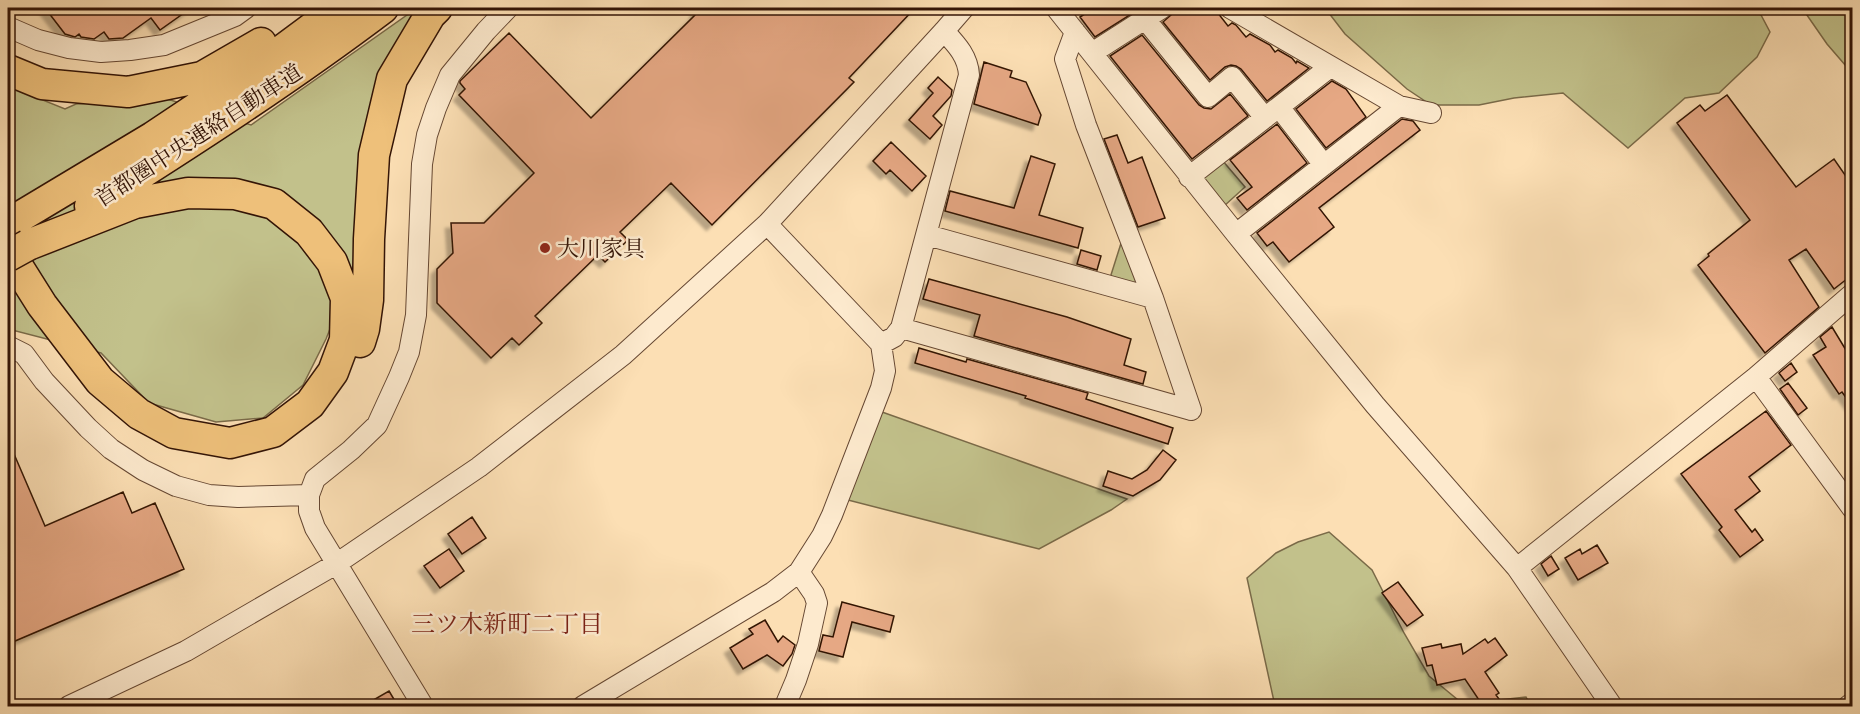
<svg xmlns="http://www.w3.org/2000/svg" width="1860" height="714" viewBox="0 0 1860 714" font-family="'Gentium Book Plus','Noto Serif JP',serif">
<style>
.green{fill:#c2c18b;stroke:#7a6a48;stroke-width:1.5}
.building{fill:#e6a884;stroke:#331406;stroke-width:1.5;filter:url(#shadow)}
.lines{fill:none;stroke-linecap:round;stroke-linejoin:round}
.minor-casing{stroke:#654732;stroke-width:22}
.highway-casing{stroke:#331406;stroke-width:33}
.minor{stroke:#fdeace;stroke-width:20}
.highway{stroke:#eec07a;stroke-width:30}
.highway-bridge-casing{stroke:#331406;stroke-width:33;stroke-linecap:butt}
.highway-bridge{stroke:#eec07a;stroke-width:30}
.poi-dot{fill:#8f2418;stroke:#fdeace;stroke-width:2}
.labels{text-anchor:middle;stroke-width:5;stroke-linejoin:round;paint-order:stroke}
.street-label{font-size:22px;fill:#331406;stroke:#fdeace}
.poi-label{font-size:22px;fill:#331406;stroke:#fdeace;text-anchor:start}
.neighbourhood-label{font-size:24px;fill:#7a1f14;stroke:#fdeace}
</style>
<defs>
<filter id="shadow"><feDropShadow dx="-5.5" dy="5.5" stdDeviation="1.5" flood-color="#0004"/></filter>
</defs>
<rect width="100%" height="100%" fill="#fcdfb4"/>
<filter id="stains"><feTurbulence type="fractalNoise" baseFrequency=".00333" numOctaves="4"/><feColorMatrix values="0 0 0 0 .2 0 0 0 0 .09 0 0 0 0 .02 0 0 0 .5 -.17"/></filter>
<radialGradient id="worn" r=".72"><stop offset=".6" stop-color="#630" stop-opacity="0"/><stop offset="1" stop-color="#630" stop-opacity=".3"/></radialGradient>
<path class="green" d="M417,8l-59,251 -32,80 -23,46 -40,33 -47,4 -67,-19 -48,-50 -93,-24v-243l57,23 11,-5 88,-6 87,27z
M1325,8h425l11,7 9,17 -13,25 -38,36 -34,5 -57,50 -65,-55 -49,5 -35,7h-48l-24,-16 -62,-55z
M1802,8h50v65l-25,-29z
M1222,160l23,27 -22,20 -19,-23 -1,-8z
M1123,237l20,51 -33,-10z
M882,412l245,87 -16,11 -72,39 -195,-50z
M1329,532l43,38 32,63 25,43 34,28 63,-7 5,9h-256l-28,-128 29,-25 22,-11z"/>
<path class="building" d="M45,8h146l-31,22 -9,-12 -28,20 -14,1 -5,-7 -10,7 -13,-2 -2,-3 -4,3 -10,-3z
M697,8h218l-66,70 5,4 -142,143 -41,-42 -51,49 8,8 -23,22 -7,-7 -63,61 7,7 -23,22 -7,-7 -21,20 -54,-55v-34l16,-16 -2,-30h33l50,-50 -75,-78 6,-6 -5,-6v-2l49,-48 82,85 104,-103z
M1094,8h47l-46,29 -15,-20z
M1174,8h40l14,18 4,-3 4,2 10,12 4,-3 20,11 5,7 3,-2 14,8 4,5 1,-2 12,7 -42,33 -26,-32 -5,-3 -5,-1 -6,2 -15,13 -47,-58 9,-8z
M1142,35l57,70 5,3 7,1 19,-15 18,22 -56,43 -82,-103z
M984,62l28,9 -2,6 16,5 15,33 -3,10 -64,-21z
M938,77l14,13 -1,6 -18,20 9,9 -12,14 -21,-19 24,-27 -5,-5z
M1332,81l14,8 20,28 -40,31 -30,-39z
M1727,95l69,92 38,-28 18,26v90l-18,14 -28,-40 -17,11 30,47 -54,46 -67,-88 11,-9 -1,-2 42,-34 -73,-97 23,-18 5,6z
M1402,119l11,2 7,9 -101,78 15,19 -45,35 -16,-20 -6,4 -10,-13z
M1277,124l30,39 -60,47 -10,-12 15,-11 -22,-27z
M1117,135l11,28 14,-6 23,61 -27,9 -34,-88z
M891,142l35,34 -14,15 -22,-21 -4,4 -13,-13z
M1031,156l24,8 -16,51 44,13 -5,20 -133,-37 5,-20 64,17z
M1081,250l20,6 -4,14 -20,-6z
M929,279l138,38 64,22 -7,26 22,7 -3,12 -169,-48 6,-21 -57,-16z
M1832,327l20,33v46l-10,-14 -3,2 -26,-39 13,-8 -6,-10z
M919,348l47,14 1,-3 121,34 -2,6 87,29 -5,16 -143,-46 1,-2 -111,-33z
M1791,363l6,9 -12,9 -6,-8z
M1788,383l19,25 -9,7 -18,-26z
M1766,411l25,34 -42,32 11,14 -25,19 17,22 3,-3 8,11 -23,17 -21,-27 3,-3 -41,-53z
M8,440l37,86 78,-34 9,21 23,-10 29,66 -176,75z
M1163,450l13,10 -16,20 -27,16 -30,-10 5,-15 24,8 15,-9z
M472,517l14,21 -24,16 -14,-20z
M1597,545l11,18 -30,17 -13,-22 15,-9 2,5z
M449,549l15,22 -24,17 -16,-22z
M1551,556l8,13 -11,7 -7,-12z
M1398,582l25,33 -16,11 -25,-33z
M842,602l52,14 -4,16 -38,-10 -9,35 -24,-6 4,-16 10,2z
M765,620l13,22 5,-6 12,9 -3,9 -9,12 -16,-11 -24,14 -13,-21 23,-14 -4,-5z
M1495,638l12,17 -22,17 14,21 -3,2 8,11h-21l-18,-27 -28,6 -5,-20 -5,1 -5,-18 19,-4 1,4 19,-4 2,10 22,-15 3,4z
M389,691l9,15h-35z"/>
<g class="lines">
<defs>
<path id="minor" d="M1056,8l180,226 139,171 142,163 95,138
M1230,8l169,98 32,7
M1145,19l63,78 24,-20 33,41
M8,27l30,13 31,8 32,4 29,-2 34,-5 71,-29 11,-8
M1075,32l-10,27 21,66 67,173 38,112
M1092,53l70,-45
M1279,107l45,58
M1189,177l141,-110
M1236,234l163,-128
M927,235l226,63
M901,328l290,82
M881,344l13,-7 7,-9 68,-253c-1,-19 -13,-31 -25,-44
M8,346l16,8 20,27 44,47 23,21 32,21 33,16 33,9 29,2 71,-2 6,-16 36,-29 26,-25 22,-48 10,-25 7,-37 6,-151 5,-29 9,-27 14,-33 36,-44 22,-23
M1756,377l96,131
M309,495v16l6,17 108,178
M1517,568l239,-191 96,-83
M69,706l117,-55 150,-87 143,-97 144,-112 144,-131 177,-193 20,-23
M583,706l190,-114 26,-20 23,-36 10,-21 49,-127 4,-17 -4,-27 -114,-120
M785,706l11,-26 12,-36 9,-41 -3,-9 -15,-22
M1848,706l4,-3"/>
<path id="highway" d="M8,70l34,14 86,8 74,-15 59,-34
M90,206c100,-63 199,-127 293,-198
M8,224l145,-87 120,-80 66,-49
M8,251l34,54 58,76 39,33 35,19 56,10 43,-11 37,-28 23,-32 12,-32 1,-42 -14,-36 -23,-30 -35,-28 -39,-10 -47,-1 -53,10 -107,42
M360,342l4,-13 4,-29 1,-61 5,-84 18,-76 38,-64 7,-7"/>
</defs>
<use href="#minor" class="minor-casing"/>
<use href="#highway" class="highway-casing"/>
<use href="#minor" class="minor"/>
<use href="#highway" class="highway"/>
<defs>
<path id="highway-bridge" d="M8,256l20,-11"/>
</defs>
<use href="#highway-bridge" class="highway-bridge-casing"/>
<use href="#highway-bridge" class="highway-bridge"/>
</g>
<circle class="poi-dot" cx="545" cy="248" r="6"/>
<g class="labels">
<g class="street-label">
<text transform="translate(198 135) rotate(-33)" y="8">首都圏中央連絡自動車道</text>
</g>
<g class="poi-label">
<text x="557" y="256">大川家具</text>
</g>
<g class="neighbourhood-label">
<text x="507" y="632">三ツ木新町二丁目</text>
</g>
</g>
<rect width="1860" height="714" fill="none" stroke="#fcdfb4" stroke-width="30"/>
<rect x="9" y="9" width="1842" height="696" fill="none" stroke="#331406" stroke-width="3"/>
<rect x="15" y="15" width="1830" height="684" fill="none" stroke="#331406" stroke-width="1.5"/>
<rect width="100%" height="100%" filter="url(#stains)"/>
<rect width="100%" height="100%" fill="url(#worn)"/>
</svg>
